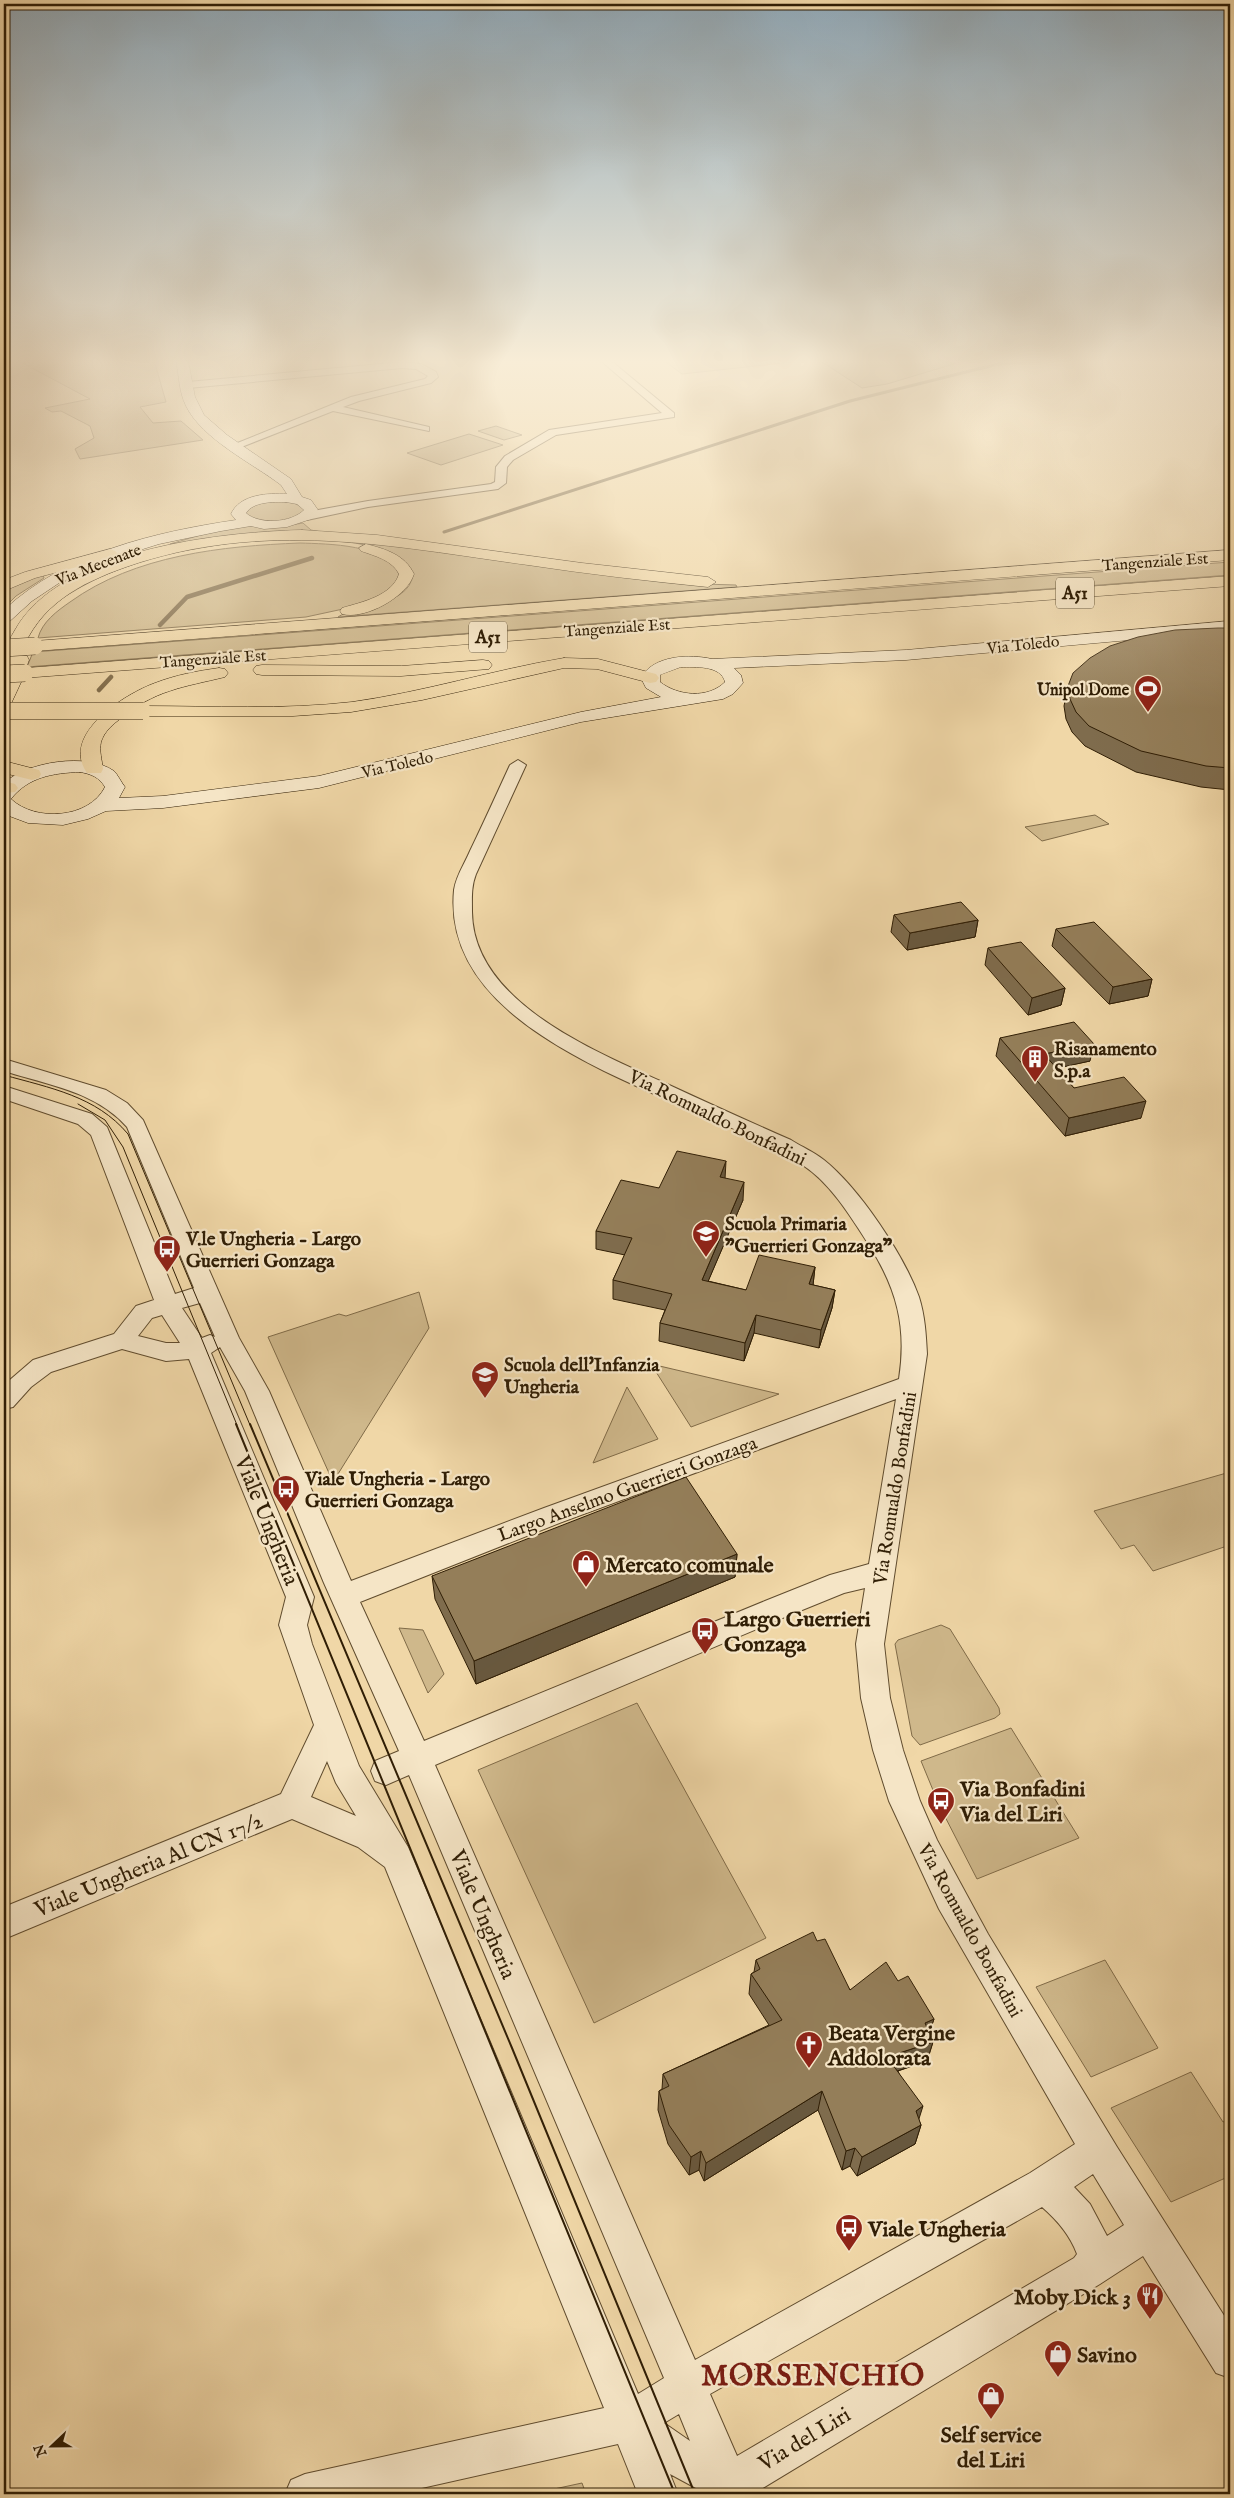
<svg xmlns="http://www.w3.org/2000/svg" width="1234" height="2498" viewBox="0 0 1234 2498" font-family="'IM FELL English',serif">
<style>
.green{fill:#cfb88b;stroke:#806b48}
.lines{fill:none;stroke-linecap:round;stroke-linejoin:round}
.stream-far1{stroke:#7c6745;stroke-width:3}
.stream{stroke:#7c6745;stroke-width:4.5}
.street-casing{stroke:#604c2e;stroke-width:2}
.secondary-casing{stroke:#301e05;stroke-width:1}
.highway-casing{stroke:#301e05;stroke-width:1}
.street{fill:#f5e5c6;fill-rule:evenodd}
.secondary{fill:#f5e5c6;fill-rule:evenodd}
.highway{fill:#f0d7a7;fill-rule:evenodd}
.tram-far1{stroke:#301e05;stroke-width:1}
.tram{stroke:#301e05;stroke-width:2}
.highway-bridge-casing{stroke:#301e05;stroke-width:18;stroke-linecap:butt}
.highway-bridge{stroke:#f0d7a7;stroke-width:17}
.wall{fill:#7f6c4d;stroke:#301e05}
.shaded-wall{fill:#68583e;stroke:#301e05}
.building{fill:#947e59;stroke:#301e05}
.labels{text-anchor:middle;stroke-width:4.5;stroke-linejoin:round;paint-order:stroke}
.far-street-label{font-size:16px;fill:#301e05;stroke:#f5e5c6}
.far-poi-label{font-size:16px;font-weight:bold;fill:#301e05;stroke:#f5e5c6;text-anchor:end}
.shield{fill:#f5e5c6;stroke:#6b5a3f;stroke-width:1}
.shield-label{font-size:18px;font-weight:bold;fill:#301e05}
.poi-label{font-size:19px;font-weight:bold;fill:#301e05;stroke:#f5e5c6;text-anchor:start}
.street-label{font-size:19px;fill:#301e05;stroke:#f5e5c6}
.near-street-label{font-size:22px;fill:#301e05;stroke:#f5e5c6}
.near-poi-label{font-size:22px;font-weight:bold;fill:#301e05;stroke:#f5e5c6;text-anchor:start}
.near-district-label{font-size:29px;font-weight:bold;letter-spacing:1px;fill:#7a1f14;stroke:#f5e5c6}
</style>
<rect width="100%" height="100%" fill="#f0d7a7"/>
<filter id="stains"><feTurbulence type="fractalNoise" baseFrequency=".004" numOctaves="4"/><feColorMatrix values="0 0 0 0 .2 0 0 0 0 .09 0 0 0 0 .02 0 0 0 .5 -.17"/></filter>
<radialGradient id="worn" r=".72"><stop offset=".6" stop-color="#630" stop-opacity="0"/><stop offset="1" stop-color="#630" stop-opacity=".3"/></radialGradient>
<path class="green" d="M17,360h137l12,42 -26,5 13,16 28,-2 22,19 -123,19 -5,-10 19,-11 -4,-12 -29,-15 -9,1 -7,-4 45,-9z
M663,360h147l-128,14z
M819,360h148l-80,24 -25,4z
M496,426l26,9 -18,5 -26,-9z
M469,434l34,11 -62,20 -34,-12z
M277,501l17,2 9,5 1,3c-13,15 -40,11 -56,5l-2,-3c6,-10 20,-10 31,-12z
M303,523l8,7 10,2 -151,12c25,-7 52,-17 77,-18 19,-1 37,1 56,-3z
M253,539h85l364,45 34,1 1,2 -399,30c18,-13 70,-10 75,-42 -13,-9 -27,-24 -41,-28 -22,-7 -46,-6 -68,-7 -78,-1 -168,12 -235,54 -13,8 -24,20 -35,30l24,-26 37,-20 64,-23z
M300,543c28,1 87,1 99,31l-4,14 -38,18 -51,11 -268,21c4,-16 19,-27 32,-36 65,-47 153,-56 230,-59z
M1230,562v13l-1203,92 6,-15z
M43,574l1,4 -28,18 -12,12v-19z
M1095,815l14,9 -67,17 -17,-14z
M419,1292l10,36 -96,154 -65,-145 71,-23 7,2z
M651,1364l128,30 -88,33z
M627,1387l31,52 -65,24z
M1230,1472v73l-77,26 -19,-26 -13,4 -27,-38z
M941,1625l9,4 49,79 1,6 -5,4 -75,27 -8,-9 -17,-92 3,-4z
M399,1628l24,2 21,44 -16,19z
M637,1703l129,235 -172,85 -116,-253z
M1011,1728l68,110 -102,41 -37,-72 -19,-46z
M1105,1960l53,88 -67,29 -55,-90z
M1191,2072l32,50 7,-3v57l-59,26 -60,-94z
M582,2483l4,11h-55z"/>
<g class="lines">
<path class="stream-far1" d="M444,532l406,-131 148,-37 61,-4"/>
<path class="stream" d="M160,625l27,-28 125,-39
M99,690l12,-13"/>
<defs>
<path id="street" d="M600,360h10l64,53v4l-118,18 -43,25 -6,7 -1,16 -8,6 -130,18 -61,13 -6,-4 6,-4 61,-11 123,-17 4,-2 1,-15 9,-11 44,-26 113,-17z
M402,362l19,2 15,8 2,5 -7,6 -72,18 -16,6 86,20v4l-96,-20 -94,37 -4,1 -5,-3 121,-49 74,-18 3,-3 -12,-7 -14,-1 -214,20 -5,-3 5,-3z
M518,760l8,5 -50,109c-5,13 -4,24 -4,38 1,91 125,140 195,172 41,19 83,38 124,56 11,7 23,12 33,20 35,28 80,95 95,137 6,19 7,38 8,57l-43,290 6,54 13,52 17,51 17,39 51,94 129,213 113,178v53l-14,-5 -73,-117 -43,28 -347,210h-46l-37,-20 8,20h-40l-20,-50 -223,50h-110l6,-14 14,-6 299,-66 -219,-541 -27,-20 -66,-28 -288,120v-32l277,-113 33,-69 -35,-100 7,-28 -97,-238 -23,2 -44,-12 -71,23 -20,15 -18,20 -9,2v-24l29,-25 81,-26 22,-28 18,-6 -63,-165 -13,-11 -74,-25v-13l88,28 15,13 68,167 19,-6 -67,-161c-32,-36 -79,-42 -123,-56v-12l102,31 21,13 16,17 96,218 30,53 82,190 193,-73 355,-129c8,-52 -2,-90 -30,-134 -18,-28 -38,-61 -65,-79 -101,-69 -365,-118 -350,-276 2,-14 11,-27 16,-39 14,-29 27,-58 40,-86zM200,1303l15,34 -5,-2 -8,3 -20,-30zM162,1315l18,28h-14l-28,-7 14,-18zM220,1347l25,44 79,192 75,168 -24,10 -4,10 4,10 11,4 23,-10 255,603 -26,16 -230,-547 -49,-81 -47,-122 -5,-19 7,-28 -103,-244zM896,1399l-27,165 -39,11 -65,26 -341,140 -64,-139 202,-80zM865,1588l-9,56 5,54 12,52 16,51 50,108 136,235 -45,29 -335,187 -260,-595 350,-148 59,-24zM327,1761l9,22 20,33 -45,-19zM1093,2174l31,51 -17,11 -17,-32 -16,-17zM1042,2207c15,13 28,28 35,47l-3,4 -337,198 -27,-62zM679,2414l11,27 -26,-18z"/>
<path id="secondary" d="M176,360h12l7,37 9,18 23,20 64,44 11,18 9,3 7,10 -7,9 -24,8 -23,2 -13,-3 -30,5 -62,13 -35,11 -65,28 -27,18 -22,20 -6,2v-13c61,-57 151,-78 232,-90l-5,-6c9,-20 37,-21 56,-20l-6,-9c-29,-22 -79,-46 -95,-79 -7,-14 -7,-31 -10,-46zM286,502l11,2 7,6c-13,13 -45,15 -58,3 8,-12 27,-11 40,-11z
M1230,621v10l-324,29 -172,8 7,7 2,8 -10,11 -10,5 -142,23 -262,66 -156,20 -57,3 -18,8 -25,6 -35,-2 -24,-9v-31c23,-21 83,-31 110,-12 4,4 7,11 11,16l-6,11 44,-2 156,-20 262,-64 80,-15 -15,-9 -5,-10c12,-23 49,-24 71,-19l194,-9zM681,667c14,0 40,-2 44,15 -17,17 -47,14 -65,0v-7zM80,772c11,2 19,5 25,15 -16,32 -70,35 -94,12 17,-22 42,-26 69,-27z"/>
<path id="highway" d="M302,530l75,5 205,28 126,14 8,5 -8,5c-60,-6 -120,-13 -180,-22 -139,-19 -264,-46 -402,2 -48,17 -87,38 -106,88l7,1 2,4 -3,8 1204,-92v10l-1207,92 -13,28 -6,1c0,-17 -3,-36 0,-53 1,-8 7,-17 11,-24 44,-80 204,-98 287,-100z
M366,544c20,5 39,11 48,30 -7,23 -49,46 -72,40l-2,-3 2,-3c20,-6 50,-12 57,-34 -7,-14 -24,-18 -38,-23l-2,-3z
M110,549l5,2 3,3 -3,3 -80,21 -31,13v-11l21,-8z
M1230,550v10l-1195,91 -6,-1 -2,-4 2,-4 6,-1z
M564,658l34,1 58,15 3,4 -3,4 -6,1 -53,-14 -33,-1 -142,32 -71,12 -58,4h-150l-6,-1 -3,-4 3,-4 6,-1c69,0 140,4 209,-4 72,-10 141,-32 212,-44z
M483,660l6,1 3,4 -3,4 -88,7 -139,-1 -6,-1 -3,-4 3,-4 6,-1 139,1z
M219,668l6,1 3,4 -3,4c-41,10 -71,13 -105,42 -8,6 -16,13 -19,23 -2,9 1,18 2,27l-2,4h-14c-27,-39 38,-79 68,-90 21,-8 42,-12 64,-15z
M4,761l35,9 2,4 -2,4 -7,2 -28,-7z
M4,781l11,3 3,4 -3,4 -11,1z"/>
</defs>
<use href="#street" class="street-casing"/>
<use href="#secondary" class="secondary-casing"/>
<use href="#highway" class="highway-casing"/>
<use href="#street" class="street"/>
<use href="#secondary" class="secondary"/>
<use href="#highway" class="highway"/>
<path class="tram-far1" d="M4,1075c46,13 92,21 124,59l122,291
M78,1104l27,16 18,27 114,278"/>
<path class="tram" d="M236,1424l439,1070
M250,1424l262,624 183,446"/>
<defs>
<path id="highway-bridge" d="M4,648l31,-2
M4,674l21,-1
M4,711h139"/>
</defs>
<use href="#highway-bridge" class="highway-bridge-casing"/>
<use href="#highway-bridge" class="highway-bridge"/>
</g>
<path class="wall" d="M1230,628v162l-29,-3 -65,-15 -51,-26 -13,-14 -6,-13 -2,-13 4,-20z
M894,915l84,5 -3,17 -68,13 -16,-18z
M1056,929l96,50 -4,17 -39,8 -57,-58z
M988,948l77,40 -4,17 -33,10 -43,-50z
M1000,1038l90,23 -34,7 18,20 67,30 -76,18 -69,-80z
M725,1178l18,22 -35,81 38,9 69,-23 -2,18 22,5 -3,18 -13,40 -65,-15 -10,28 -85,-20 1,-18 5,-13 -52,-11v-19l12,-25 -29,-6v-18l63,-43z
M737,1554l-2,23 -259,107 -41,-85 -3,-23z
M817,1941l33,49 48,-9 36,38 -5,14 4,9 -6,19 -29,10 23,54 -6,19 -58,32 -7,-10 -8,4 -24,-60 -114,71 -5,-11 -10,5 -21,-31 -10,-34 1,-19 3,-2 1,-15 106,-49 -20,-31 2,-20 3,-2 2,-12z"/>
<path class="shaded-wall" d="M978,920l-3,17 -68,13 3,-17z
M1152,979l-4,17 -39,8 4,-17z
M1065,988l-4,17 -33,10 4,-17z
M1094,1044l-4,17 -50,11 4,-18z
M1146,1101l-5,17 -76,18 4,-18z
M726,1161l-1,18 -5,-2z
M744,1182l-1,18 -42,98 1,-18z
M815,1267l-2,18 -4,-1z
M835,1290l-3,18 -13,40 2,-18z
M756,1315l-2,18 -10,28 1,-18z
M737,1554l-2,23 -259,107 -2,-23z
M934,2019l-7,20 -2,-16z
M933,2042l-6,19 -45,15 5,-19z
M822,2091l-4,19 -114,71 2,-18z
M923,2106l-6,19 -1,-14z
M921,2125l-6,19 -58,32 5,-19z
M855,2148l-5,18 -8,4 4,-19z
M701,2151l-2,19 -10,5 2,-18z"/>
<path class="building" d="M1218,628h12v140l-24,-2 -65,-15 -52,-25 -13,-14 -6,-13 -2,-13 5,-13 17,-15 20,-12 28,-9 37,-7z
M961,902l17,18 -68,13 -16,-18z
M1094,922l58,57 -39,8 -57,-58z
M1021,942l44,46 -33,10 -44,-50z
M1074,1022l20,22 -50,10 30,34 50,-11 22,24 -77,17 -69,-80z
M677,1151l49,10 -6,16 24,5 -42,98 44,10 13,-35 56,12 -6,17 26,6 -14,40 -65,-15 -11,28 -85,-20 12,-29 -59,-14 19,-42 -36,-7 25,-51 38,8z
M686,1477l51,77 -263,107 -42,-85z
M813,1932l4,9 8,-2 25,51 36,-28 12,19 10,-5 26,43 -9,4 8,19 -46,15 36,49 -7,5 5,14 -59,32 -7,-9 -9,3 -24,-60 -116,72 -5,-12 -10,6 -22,-32 -10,-34 10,-5 -6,-12 119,-54 -31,-46 9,-5 -4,-9z"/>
<linearGradient id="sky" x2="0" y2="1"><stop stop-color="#91a9b8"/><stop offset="0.51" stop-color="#f8edd7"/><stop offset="1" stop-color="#f8edd7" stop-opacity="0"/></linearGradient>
<rect width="1234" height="709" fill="url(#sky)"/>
<defs>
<symbol id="stadium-pin" viewBox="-11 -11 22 30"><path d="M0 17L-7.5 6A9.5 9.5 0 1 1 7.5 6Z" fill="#8f2418" stroke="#f5e5c6"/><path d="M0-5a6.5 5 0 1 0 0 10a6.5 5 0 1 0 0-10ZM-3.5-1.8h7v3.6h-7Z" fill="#fff"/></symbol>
<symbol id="building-pin" viewBox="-11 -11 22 30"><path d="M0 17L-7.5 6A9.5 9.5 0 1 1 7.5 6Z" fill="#8f2418" stroke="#f5e5c6"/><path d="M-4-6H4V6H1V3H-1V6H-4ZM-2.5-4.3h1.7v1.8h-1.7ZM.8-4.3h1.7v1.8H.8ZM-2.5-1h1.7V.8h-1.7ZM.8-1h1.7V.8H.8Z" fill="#fff"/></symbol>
<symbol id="school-pin" viewBox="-11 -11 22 30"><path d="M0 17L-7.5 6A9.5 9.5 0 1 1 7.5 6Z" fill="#8f2418" stroke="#f5e5c6"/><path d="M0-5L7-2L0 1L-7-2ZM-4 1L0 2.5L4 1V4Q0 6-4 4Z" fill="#fff"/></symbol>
<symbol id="bus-pin" viewBox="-11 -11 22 30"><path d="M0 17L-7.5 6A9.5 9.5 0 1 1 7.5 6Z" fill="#8f2418" stroke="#f5e5c6"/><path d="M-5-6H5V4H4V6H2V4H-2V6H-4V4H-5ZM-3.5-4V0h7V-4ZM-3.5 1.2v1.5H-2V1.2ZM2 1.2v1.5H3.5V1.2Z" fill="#fff"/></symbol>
<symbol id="shop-pin" viewBox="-11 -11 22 30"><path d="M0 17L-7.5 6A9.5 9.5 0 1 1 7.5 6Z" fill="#8f2418" stroke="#f5e5c6"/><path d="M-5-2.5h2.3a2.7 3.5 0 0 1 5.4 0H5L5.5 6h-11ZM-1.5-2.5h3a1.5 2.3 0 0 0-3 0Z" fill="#fff"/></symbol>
<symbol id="church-pin" viewBox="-11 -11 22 30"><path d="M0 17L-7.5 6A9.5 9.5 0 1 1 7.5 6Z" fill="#8f2418" stroke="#f5e5c6"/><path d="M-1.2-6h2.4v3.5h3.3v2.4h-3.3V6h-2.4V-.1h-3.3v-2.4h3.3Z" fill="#fff"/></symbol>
<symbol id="restaurant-pin" viewBox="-11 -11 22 30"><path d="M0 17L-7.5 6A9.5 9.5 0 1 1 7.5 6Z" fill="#8f2418" stroke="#f5e5c6"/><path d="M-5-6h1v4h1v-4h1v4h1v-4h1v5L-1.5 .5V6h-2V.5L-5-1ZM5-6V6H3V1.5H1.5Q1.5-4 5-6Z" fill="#fff"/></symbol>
</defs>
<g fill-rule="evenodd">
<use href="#stadium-pin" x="1132" y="673" width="32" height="43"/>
<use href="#building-pin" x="1019" y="1043" width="32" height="43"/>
<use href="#school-pin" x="690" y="1218" width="32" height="43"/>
<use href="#bus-pin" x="151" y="1233" width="32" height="43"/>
<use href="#school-pin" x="469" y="1359" width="32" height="43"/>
<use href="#bus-pin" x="270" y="1473" width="32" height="43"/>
<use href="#shop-pin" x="570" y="1548" width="32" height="43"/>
<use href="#bus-pin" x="689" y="1615" width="32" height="43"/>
<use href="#bus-pin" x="925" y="1785" width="32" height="43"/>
<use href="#church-pin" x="793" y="2029" width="32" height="43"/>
<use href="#bus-pin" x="833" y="2212" width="32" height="43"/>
<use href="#restaurant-pin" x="1134" y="2280" width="32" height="43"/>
<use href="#shop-pin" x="1042" y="2338" width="32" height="43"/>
<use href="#shop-pin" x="975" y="2380" width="32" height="43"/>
</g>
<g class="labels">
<g class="far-street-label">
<text transform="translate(1155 561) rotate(-4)" y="6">Tangenziale Est</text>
<text transform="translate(98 564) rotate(-21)" y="6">Via Mecenate</text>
<text transform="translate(617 627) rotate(-4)" y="6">Tangenziale Est</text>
<text transform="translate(1023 644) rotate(-6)" y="6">Via Toledo</text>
<text transform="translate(213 658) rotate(-4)" y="6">Tangenziale Est</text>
<text transform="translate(397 764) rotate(-13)" y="6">Via Toledo</text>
</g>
<g class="far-poi-label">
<text x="1129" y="695">Unipol Dome</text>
</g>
<g class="shield">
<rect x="1056" y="577.5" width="38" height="31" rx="4"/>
<rect x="469" y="621.5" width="38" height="31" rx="4"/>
</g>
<g class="shield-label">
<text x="1075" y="599">A51</text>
<text x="488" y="643">A51</text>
</g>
<g class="poi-label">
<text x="1054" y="1055">Risanamento<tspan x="1054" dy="22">S.p.a</tspan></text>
<text x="725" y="1230">Scuola Primaria<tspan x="725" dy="22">"Guerrieri Gonzaga"</tspan></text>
<text x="186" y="1245">V.le Ungheria - Largo<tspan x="186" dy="22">Guerrieri Gonzaga</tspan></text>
<text x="504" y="1371">Scuola dell'Infanzia<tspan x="504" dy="22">Ungheria</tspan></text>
<text x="305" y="1485">Viale Ungheria - Largo<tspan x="305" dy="22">Guerrieri Gonzaga</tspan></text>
</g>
<g class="street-label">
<text transform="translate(718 1117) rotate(26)" y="7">Via Romualdo Bonfadini</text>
<text transform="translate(627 1488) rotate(-20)" y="7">Largo Anselmo Guerrieri Gonzaga</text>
<text transform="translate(894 1488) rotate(-81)" y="7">Via Romualdo Bonfadini</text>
<text transform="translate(971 1930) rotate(61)" y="7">Via Romualdo Bonfadini</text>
</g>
<g class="near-street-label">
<text transform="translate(268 1520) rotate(68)" y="8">Viale Ungheria</text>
<text transform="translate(148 1864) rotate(-22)" y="8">Viale Ungheria Al CN 17/2</text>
<text transform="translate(484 1914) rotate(67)" y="8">Viale Ungheria</text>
<text transform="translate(804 2438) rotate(-31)" y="8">Via del Liri</text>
</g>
<g class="near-poi-label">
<text x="605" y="1572">Mercato comunale</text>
<text x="724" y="1626">Largo Guerrieri<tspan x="724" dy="25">Gonzaga</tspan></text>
<text x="960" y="1796">Via Bonfadini<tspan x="960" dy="25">Via del Liri</tspan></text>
<text x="828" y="2040">Beata Vergine<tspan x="828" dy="25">Addolorata</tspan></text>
<text x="868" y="2236">Viale Ungheria</text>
<text x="1131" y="2304" text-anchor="end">Moby Dick 3</text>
<text x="1077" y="2362">Savino</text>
<text x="991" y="2442" text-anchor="middle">Self service<tspan x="991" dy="25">del Liri</tspan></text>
</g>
<g class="near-district-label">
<text x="813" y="2385">MORSENCHIO</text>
</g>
</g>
<rect width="1234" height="2498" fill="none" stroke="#f0d7a7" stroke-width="20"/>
<rect x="5" y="5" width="1224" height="2488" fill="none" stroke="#301e05" stroke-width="2.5"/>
<rect x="10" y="10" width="1214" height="2478" fill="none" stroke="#301e05"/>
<g transform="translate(52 2446) rotate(248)" stroke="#f5e5c6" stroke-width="4" paint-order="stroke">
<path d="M0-4L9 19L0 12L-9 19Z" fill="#301e05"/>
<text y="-8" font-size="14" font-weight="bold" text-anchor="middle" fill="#301e05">N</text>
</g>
<rect width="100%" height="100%" filter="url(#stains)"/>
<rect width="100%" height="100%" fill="url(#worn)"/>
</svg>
